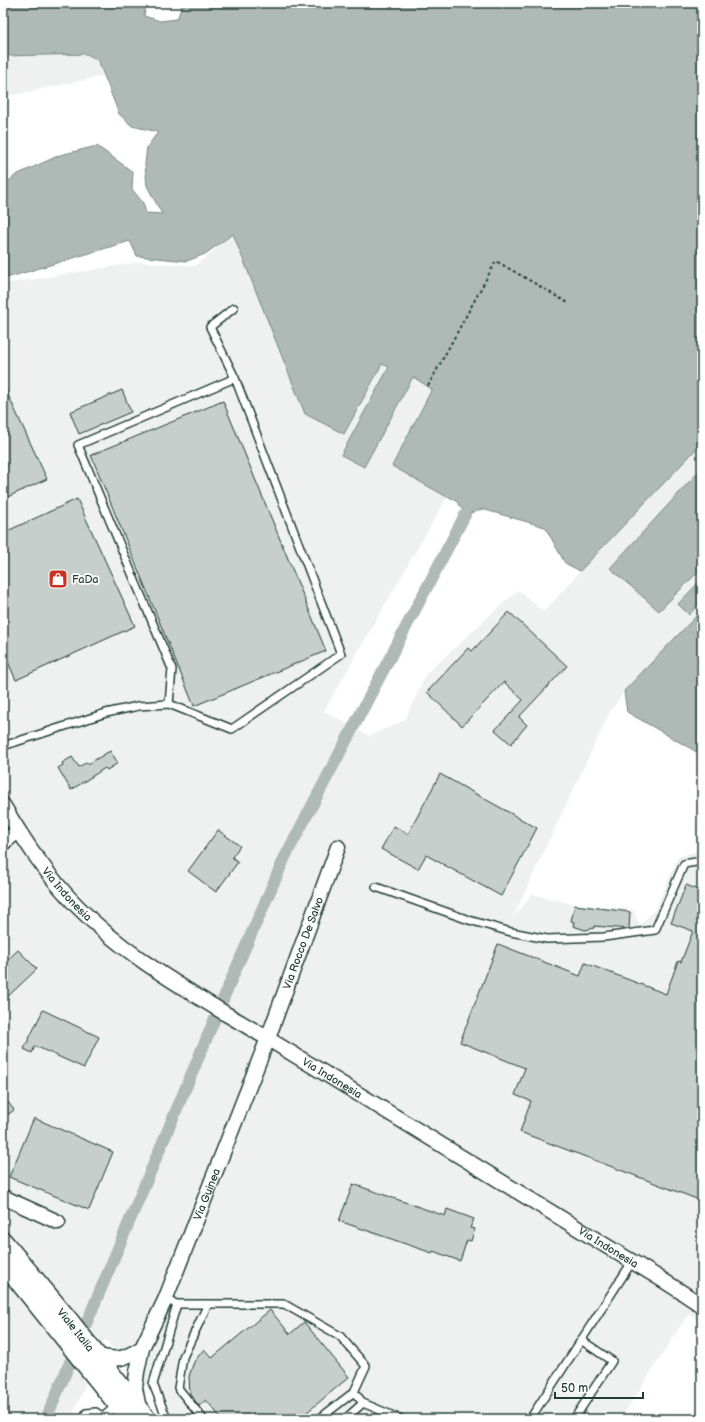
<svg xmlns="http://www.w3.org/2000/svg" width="705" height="1422" viewBox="0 0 705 1422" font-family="'Balsamiq Sans',sans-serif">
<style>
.built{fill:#eef1f0}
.water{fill:#afbab7;stroke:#758883}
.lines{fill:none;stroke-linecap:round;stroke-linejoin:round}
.canal{stroke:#afbab7;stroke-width:12}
.building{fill:#c7cfcc;stroke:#1f3d34}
.lane-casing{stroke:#1f3d34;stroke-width:10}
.street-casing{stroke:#1f3d34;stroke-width:17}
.secondary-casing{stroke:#1f3d34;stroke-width:22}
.path{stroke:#1f3d34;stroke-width:2;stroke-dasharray:3 3;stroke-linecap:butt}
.lane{stroke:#fff;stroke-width:7}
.street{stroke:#fff;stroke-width:14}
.secondary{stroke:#fff;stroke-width:19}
.labels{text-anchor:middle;stroke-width:3.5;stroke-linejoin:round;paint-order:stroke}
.poi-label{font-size:11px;fill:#1f3d34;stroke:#fff;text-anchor:start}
.street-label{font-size:11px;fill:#1f3d34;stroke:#fff}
</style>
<rect width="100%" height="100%" fill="#fff"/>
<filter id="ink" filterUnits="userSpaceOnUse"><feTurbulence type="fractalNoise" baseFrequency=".025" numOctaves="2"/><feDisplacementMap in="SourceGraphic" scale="8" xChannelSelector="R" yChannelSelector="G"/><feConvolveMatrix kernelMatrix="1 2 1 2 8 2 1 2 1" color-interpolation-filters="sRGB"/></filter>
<g filter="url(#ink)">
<path class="built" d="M87,53l11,7 6,16 -101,21v-41z
M233,234l72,180 39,20 38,-70 7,3 -48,88 23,12 49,-90 19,12 -40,77 55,31 -123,214 45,25 36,-16 21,-46 92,-84 26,22 36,-41 122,-128v25l-91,100 48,43 43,-43v11l-24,25 11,11 13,-14v9l-78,81 -14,21 -98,207 20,-25 41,10 60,6 7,15 16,-17 22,-51 24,-8v477l-13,-13 -68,106h-448l-68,-80 -34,80h-68v-1135l138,-22 54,4z"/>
<path class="water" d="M3,3h143l-2,13 16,5 17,-2 6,-16h519v440l-122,128 -15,-8 -20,-36 -63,-18 -17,6c-4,-8 -8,-17 -18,-18l-55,-31 40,-77 -19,-12 -49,90 -23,-12 48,-88 -7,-3 -38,70 -39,-20 -72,-180 -28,20 -18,7 -50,-5 -7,-15 -127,38v-93l13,-11 44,-20 37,-9 36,26 -1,17 11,14 3,10 16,1 -15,-28 -2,-22 2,-17 11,-15 -26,-6 -13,-12 -21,-54 -11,-6 -84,2z
M702,468v100l-43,43 -49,-43z
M702,579v21l-13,15 -11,-11z
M702,610v145l-75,-43 -3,-21z"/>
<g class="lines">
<path class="canal" d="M46,1419l189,-448 50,-114 180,-342"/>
</g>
<path class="building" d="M3,384l44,95 -44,20z
M122,390l9,22 -52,22 -9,-22z
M223,401l103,250 -132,55 -103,-251z
M77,499l58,127 -119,54 -13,-29v-118z
M509,612l58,54 -48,51 8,8 -16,19 -16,-14 28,-30 -19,-18 -42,44 -35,-34 41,-44 4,3z
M110,751l8,12 -11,7 -2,-2 -34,22 -13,-22 5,-3 -1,-2 10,-6 7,10 8,-5 1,2z
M440,774l97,54 -36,68 -75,-41 -8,14 -37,-20 13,-23 14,8z
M218,830l22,16 -8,11 6,5 -22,30 -28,-21z
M686,885l16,6v310l-182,-69 11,-31 -16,-6 10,-27 -65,-26 38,-98 82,32 5,-13 81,31 12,-33 3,1 12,-31 -22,-8z
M575,905l55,7 -1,17 -35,-3v2l-9,2 -12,-4 1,-4 -3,-1z
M18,950l19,19 -34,32v-37z
M43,1010l56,27 -15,31 -49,-22 -3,7 -8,-4z
M3,1096l11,14 -11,8z
M34,1118l79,34 -24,58 -80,-33z
M353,1184l92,32 2,-7 27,10 -4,9 5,1 -4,12 -4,-1 -7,21 -27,-10 -1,2 -93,-32z
M270,1310l20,24 14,-12 45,55 -50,42h-77l-16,-19 -7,6 -9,-12 -1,-18 5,-14 10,-13 8,9z"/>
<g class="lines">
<defs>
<path id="lane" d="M169,704l3,-35 -94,-224 157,-67 -25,-51 24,-19
M3,746l103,-33 32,-7 31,-2 63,25 109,-75 -106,-276
M376,887l93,33 42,12 36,7 57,-2 51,-7 29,-66 18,-3
M165,1300l12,4h107l56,32 26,30 -12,26 9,11
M84,1419l2,-6 10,-1 7,5 14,-12
M167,1419l-14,-35 24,-80
M203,1419l-25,-31 5,-31 25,-53
M319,1419l35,-27
M345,1419l18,-16 38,16
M530,1419l102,-157
M574,1419l38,-58 -31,-21"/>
<g id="street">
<path id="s1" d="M3,805c22,37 45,72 75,102 43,44 96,75 148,107 30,17 60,36 90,54 93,56 186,113 279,171 35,22 72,42 107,67"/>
<path d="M3,843l15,-12"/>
<path d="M3,1197l55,25"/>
<path d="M95,1355c23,6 27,5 47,-7"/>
<path id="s2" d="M139,1409l-4,-21 2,-16 5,-24 23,-48 103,-262 70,-191"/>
</g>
<g id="secondary">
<path id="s3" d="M3,1242l66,79 77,98"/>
<path d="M3,1263l16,18 111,138"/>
</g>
</defs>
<use href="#lane" class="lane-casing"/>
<use href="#street" class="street-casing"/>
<use href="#secondary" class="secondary-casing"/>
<path class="path" d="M428,386l68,-125 74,43"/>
<use href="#lane" class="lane"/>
<use href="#street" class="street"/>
<use href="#secondary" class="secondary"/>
</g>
</g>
<defs>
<symbol id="shop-square" viewBox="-11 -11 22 22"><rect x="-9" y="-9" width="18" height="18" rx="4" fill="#c8321e" stroke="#fff"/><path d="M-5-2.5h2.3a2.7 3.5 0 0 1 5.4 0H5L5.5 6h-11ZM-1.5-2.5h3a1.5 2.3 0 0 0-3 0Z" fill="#fff"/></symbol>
</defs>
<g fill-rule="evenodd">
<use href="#shop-square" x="47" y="568" width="22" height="22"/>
</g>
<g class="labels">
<g class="poi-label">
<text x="72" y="583">FaDa</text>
</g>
<g class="street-label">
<text dy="4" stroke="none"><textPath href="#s1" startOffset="110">Via Indonesia</textPath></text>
<text dy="4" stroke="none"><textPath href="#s2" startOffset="498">Via Rocco De Salvo</textPath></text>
<text dy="4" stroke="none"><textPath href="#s1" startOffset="434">Via Indonesia</textPath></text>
<text dy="4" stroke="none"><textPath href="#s2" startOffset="229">Via Guinea</textPath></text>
<text dy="4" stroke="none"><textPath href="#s1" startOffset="758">Via Indonesia</textPath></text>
<text dy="4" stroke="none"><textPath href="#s3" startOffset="114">Viale Italia</textPath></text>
</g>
</g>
<rect width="705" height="1422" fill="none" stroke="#fff" stroke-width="16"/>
<rect x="8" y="8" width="689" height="1406" fill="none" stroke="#1f3d34" stroke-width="1.5" filter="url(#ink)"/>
<path d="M555 1392v6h88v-6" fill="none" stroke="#1f3d34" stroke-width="2"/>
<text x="561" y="1392" font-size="12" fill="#1f3d34" stroke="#ffffff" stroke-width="3" paint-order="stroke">50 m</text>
</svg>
